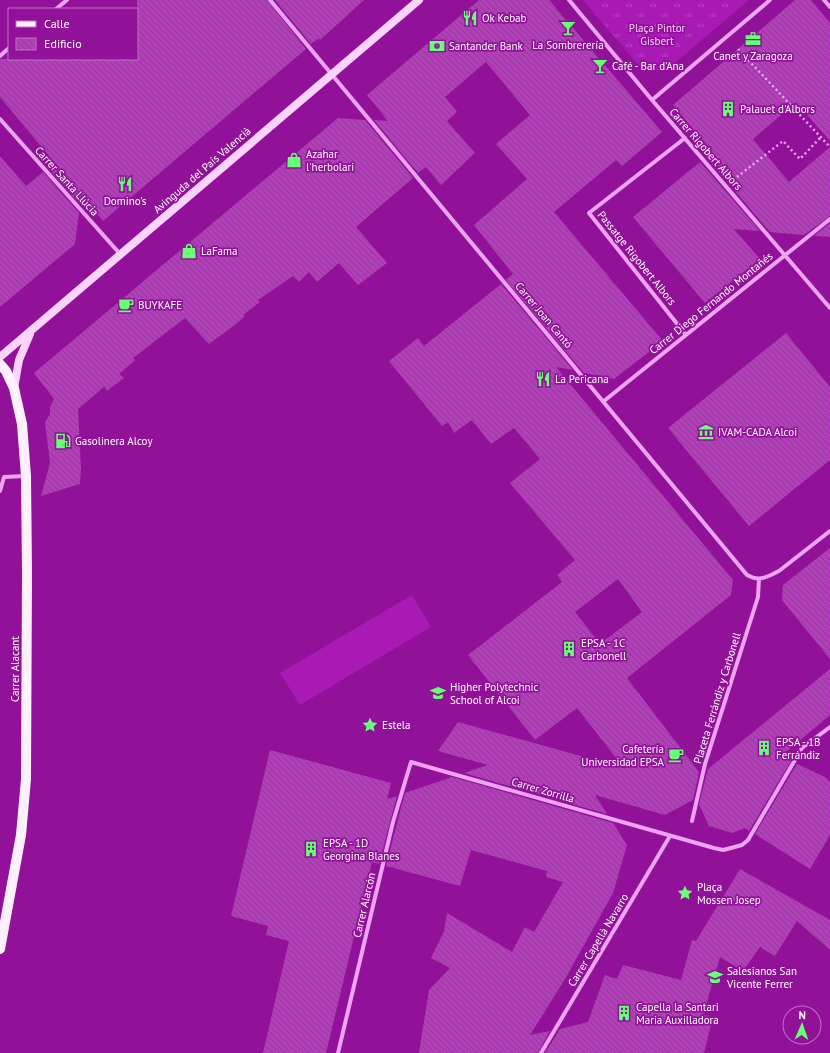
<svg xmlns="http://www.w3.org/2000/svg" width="830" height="1053" viewBox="0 0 830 1053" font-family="'PT Sans',sans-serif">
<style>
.grass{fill:url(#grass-tufts)}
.pitch{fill:#a919b3}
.building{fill:url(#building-back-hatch);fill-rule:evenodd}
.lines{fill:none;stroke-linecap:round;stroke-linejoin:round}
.path{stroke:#eea3f4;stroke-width:2.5;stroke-dasharray:2 3;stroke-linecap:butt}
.street{stroke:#eea3f4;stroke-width:4}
.secondary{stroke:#fbd3fd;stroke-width:8}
.primary{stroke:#fff0ff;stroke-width:10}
.labels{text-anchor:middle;stroke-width:3.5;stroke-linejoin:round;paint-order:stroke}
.poi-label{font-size:11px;fill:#fff;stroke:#921199;text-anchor:start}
.park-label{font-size:11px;fill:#facbfe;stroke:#921199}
.street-label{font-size:11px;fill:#fff;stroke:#921199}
</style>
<defs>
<pattern id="grass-tufts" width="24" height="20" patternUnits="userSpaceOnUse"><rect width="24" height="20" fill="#a919b3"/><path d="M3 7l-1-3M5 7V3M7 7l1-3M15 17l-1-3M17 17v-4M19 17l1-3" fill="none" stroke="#ba47c2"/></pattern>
<pattern id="building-back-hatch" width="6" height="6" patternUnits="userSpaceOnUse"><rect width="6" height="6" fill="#b93ac1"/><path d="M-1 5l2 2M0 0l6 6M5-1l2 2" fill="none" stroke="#88428c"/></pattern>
</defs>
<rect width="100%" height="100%" fill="#921199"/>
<path class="grass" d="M583,0h166l-79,67c-7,4 -21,6 -29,1z"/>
<path class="pitch" d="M412,595l19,32 -131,78 -20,-32z"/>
<path class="building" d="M137,0h130l39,49 -203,172 -22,-27 -1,10 -32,-36 7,-5 -55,-66v-38h137z
M275,0h89l-44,40 -1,-2 -8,6z
M479,0h70l113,132 -40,34 -6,-6 -62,52 109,129 -49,38 -30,-6 -78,-93 7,-6 -39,-49 53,-46 -31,-35 34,-29 -44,-53 -41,35 12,15 -10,9 28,32 -34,32 -15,-18 -8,6 -44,-53 14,1 -21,-26z
M795,0h16l19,23v118l-34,-39 -43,37 36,43 41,-35v69l-26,19 -34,-3 -64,-75 7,-5 -40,-47z
M338,118l27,2 48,58 -57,49 31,36 -29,22 -19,-22 -22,19 -8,-10 -10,10 -6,-6 -35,24 2,2 -17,13 2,1 -9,8 -27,20 -24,-26 -52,40 2,2 -16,14 5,4 -17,13 -3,-4 -26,22 3,60 -1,15 -39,12 9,-33 -5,-41 5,-8v-7l4,-8 -20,-26z
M0,156l26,30 17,-14 36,41 -4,31 -75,63z
M700,162l60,69 -26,-2 26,30 -55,44 -72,-86z
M830,223v14l-16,-1z
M501,284l72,86 -17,-3 177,213 -2,15 -104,83 72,94 -6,28 -28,15 -70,-20 12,19 -143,-41 24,-8 -50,-14 20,-29 166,46 -47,-60 -42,32 -67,-85 94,-73 -5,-7 18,-15 -65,-77 30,-24 -26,-31 -23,16 -19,-24 -18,13 -6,-11 -6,4 -53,-65 29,-23 6,8zM618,579l24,33 -42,32 -25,-32z
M786,333l44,54v73l-81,66 -81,-98z
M830,548v111l-48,-59 1,-15z
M830,669v46l-49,41 10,5 -42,70 -4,-3 -13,5 -23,-7 -10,-22 9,-35z
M270,750l121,33 -4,16 10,-3 -18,68 -7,-2 -46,191h-63l26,-112 -23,-6 2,-9 -37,-10z
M797,764l28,13 5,5v53l-20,34 -55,-35z
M452,777l161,46 14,22 -14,48 -48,86 -35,56 20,-4 -12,22h-119l10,-63 21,-22 -19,-10 13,-27 3,-18 65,39 13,-25 9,5 29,-50 -17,-5 1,-6 -76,-21 -11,36 -74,-20 19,-73z
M740,869l90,51v30l-33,-29 -22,35 -15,-9 -17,24 -23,-14 -17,58 10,2 -9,36h-159l15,-24 28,-7 17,-47 12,4 6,-14 58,15 11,-40 4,1z"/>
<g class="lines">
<path class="path" d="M738,49l92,98
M737,177l46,-36 17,18 21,-22"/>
<path class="street" d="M270,0l477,575c12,7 21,2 32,-4l51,-40
M569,0l83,100 178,208
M824,0l6,7
M56,9l11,-9
M0,56l9,-8
M652,100l118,-100
M0,119l121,136
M685,138l-96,75 97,122
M604,401l226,-182
M0,491l4,-14 22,-1
M692,821l13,-57 53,-167 1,-18
M338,1053l55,-231 18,-60 303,86 9,2 8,-2 11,-3 6,-5 54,-92 28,-21
M541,1053l129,-217"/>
<path class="secondary" d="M0,357l419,-357
M14,388l5,-28 11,-26"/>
<path class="primary" d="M0,364l6,7 8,17 8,36 4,52 1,96 -1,207 -5,56 -21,114"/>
</g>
<defs>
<symbol id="restaurant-bare" viewBox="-9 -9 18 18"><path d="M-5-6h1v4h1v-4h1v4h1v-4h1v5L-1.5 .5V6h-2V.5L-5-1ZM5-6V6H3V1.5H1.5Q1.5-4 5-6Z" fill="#66ff75" stroke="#921199" stroke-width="2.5" paint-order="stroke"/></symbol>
<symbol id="bar-bare" viewBox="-9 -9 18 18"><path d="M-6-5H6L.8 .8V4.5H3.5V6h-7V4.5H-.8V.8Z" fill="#66ff75" stroke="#921199" stroke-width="2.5" paint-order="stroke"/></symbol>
<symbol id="office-bare" viewBox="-9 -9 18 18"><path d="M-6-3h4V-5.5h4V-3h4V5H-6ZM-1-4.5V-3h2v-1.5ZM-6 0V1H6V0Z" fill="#66ff75" stroke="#921199" stroke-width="2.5" paint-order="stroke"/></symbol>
<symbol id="bank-bare" viewBox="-9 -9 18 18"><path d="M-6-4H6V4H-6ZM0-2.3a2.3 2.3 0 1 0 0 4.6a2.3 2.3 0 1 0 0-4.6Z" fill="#66ff75" stroke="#921199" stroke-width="2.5" paint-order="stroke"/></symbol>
<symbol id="building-bare" viewBox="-9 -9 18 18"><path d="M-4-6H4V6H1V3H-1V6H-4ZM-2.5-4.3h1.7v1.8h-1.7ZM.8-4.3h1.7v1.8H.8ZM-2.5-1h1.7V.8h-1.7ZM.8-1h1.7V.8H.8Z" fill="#66ff75" stroke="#921199" stroke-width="2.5" paint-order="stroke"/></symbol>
<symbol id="shop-bare" viewBox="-9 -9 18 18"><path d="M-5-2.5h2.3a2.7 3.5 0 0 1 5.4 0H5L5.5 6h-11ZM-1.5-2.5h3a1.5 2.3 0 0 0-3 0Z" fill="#66ff75" stroke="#921199" stroke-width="2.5" paint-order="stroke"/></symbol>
<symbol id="cafe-bare" viewBox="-9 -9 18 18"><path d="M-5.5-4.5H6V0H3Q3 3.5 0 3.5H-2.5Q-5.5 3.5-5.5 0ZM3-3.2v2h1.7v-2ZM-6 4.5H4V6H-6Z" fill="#66ff75" stroke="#921199" stroke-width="2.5" paint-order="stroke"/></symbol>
<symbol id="museum-bare" viewBox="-9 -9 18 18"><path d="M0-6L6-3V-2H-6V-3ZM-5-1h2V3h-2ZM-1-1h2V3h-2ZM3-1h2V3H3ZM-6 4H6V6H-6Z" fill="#66ff75" stroke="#921199" stroke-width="2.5" paint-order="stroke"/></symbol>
<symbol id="fuel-bare" viewBox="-9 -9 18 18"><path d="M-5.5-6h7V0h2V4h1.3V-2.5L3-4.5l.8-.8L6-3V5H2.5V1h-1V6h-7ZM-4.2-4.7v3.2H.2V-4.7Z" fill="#66ff75" stroke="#921199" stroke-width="2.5" paint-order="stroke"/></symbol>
<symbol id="university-bare" viewBox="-9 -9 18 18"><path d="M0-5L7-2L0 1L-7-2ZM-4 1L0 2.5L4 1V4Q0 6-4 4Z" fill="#66ff75" stroke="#921199" stroke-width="2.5" paint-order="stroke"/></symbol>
<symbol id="sight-bare" viewBox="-9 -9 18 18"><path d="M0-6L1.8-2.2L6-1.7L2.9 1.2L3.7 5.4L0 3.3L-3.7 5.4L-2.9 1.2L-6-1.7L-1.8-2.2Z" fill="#66ff75" stroke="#921199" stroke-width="2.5" paint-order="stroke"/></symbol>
<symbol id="school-bare" viewBox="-9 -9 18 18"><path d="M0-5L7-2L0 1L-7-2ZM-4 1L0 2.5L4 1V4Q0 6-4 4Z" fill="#66ff75" stroke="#921199" stroke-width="2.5" paint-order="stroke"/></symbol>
</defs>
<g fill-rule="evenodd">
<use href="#restaurant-bare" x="459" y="7" width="22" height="22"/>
<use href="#bar-bare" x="557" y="17" width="22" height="22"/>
<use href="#office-bare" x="742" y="28" width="22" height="22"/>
<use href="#bank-bare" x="426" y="35" width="22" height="22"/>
<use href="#bar-bare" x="589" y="55" width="22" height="22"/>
<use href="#building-bare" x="717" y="98" width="22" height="22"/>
<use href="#shop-bare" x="283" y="149" width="22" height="22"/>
<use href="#restaurant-bare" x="114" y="173" width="22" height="22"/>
<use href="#shop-bare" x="178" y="240" width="22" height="22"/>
<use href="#cafe-bare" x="115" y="294" width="22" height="22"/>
<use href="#restaurant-bare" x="532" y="368" width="22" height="22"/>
<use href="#museum-bare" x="695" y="421" width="22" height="22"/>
<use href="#fuel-bare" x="52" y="430" width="22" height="22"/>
<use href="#building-bare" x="558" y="638" width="22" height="22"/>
<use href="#university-bare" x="427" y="682" width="22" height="22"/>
<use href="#sight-bare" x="359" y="714" width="22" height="22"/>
<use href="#building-bare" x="753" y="737" width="22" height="22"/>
<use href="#cafe-bare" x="665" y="744" width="22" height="22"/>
<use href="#building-bare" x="300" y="838" width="22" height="22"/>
<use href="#sight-bare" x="674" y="882" width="22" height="22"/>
<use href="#school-bare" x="704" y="966" width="22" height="22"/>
<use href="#building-bare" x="613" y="1002" width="22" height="22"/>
</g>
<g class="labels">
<g class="poi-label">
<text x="482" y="22">Ok Kebab</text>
<text x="568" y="49" text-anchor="middle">La Sombrerería</text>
<text x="449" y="50">Santander Bank</text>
<text x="753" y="60" text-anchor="middle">Canet y Zaragoza</text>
<text x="612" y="70">Café - Bar d'Ana</text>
<text x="740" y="113">Palauet d'Albors</text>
<text x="306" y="158">Azahar<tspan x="306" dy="13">l'herbolari</tspan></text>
<text x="125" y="205" text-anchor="middle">Domino's</text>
<text x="201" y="255">LaFama</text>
<text x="138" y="309">BUYKAFE</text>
<text x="555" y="383">La Pericana</text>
<text x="718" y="436">IVAM-CADA Alcoi</text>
<text x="75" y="445">Gasolinera Alcoy</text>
<text x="581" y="647">EPSA - 1C<tspan x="581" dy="13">Carbonell</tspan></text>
<text x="450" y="691">Higher Polytechnic<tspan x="450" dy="13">School of Alcoi</tspan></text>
<text x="382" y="729">Estela</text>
<text x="776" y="746">EPSA - 1B<tspan x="776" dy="13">Ferrándiz</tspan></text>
<text x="664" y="753" text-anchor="end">Cafetería<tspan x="664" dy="13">Universidad EPSA</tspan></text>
<text x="323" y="847">EPSA - 1D<tspan x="323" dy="13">Georgina Blanes</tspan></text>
<text x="697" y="891">Plaça<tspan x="697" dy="13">Mossen Josep</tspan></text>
<text x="727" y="975">Salesianos San<tspan x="727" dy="13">Vicente Ferrer</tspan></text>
<text x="636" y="1011">Capella la Santari<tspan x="636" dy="13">Maria Auxilladora</tspan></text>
</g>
<g class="park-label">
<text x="657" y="32">Plaça Pintor<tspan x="657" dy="13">Gisbert</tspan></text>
</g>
<g class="street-label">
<text transform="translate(706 149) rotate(49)" y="4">Carrer Rigobert Albors</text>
<text transform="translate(202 170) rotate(-41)" y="4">Avinguda del País Valencià</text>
<text transform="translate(67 181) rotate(48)" y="4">Carrer Santa Llúcia</text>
<text transform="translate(637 258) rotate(51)" y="4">Passatge Rigobert Albors</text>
<text transform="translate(711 303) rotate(-39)" y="4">Carrer Diego Fernando Montañés</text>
<text transform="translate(544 315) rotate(50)" y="4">Carrer Joan Cantó</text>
<text transform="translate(15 669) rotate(-90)" y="4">Carrer Alacant</text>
<text transform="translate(717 698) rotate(-73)" y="4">Placeta Ferrándiz y Carbonell</text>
<text transform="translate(543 790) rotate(16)" y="4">Carrer Zorrilla</text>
<text transform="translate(364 905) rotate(-77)" y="4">Carrer Alarcón</text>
<text transform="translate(598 940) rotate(-59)" y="4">Carrer Capellà Navarro</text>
</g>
</g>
<rect x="8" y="8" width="130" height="52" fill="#921199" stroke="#be70c2"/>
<rect x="16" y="21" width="20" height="6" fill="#fff0ff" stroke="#be70c2"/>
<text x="44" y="28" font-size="12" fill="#ffffff">Calle</text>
<rect x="16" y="38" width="20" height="12" fill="url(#building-back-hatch)" stroke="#be70c2"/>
<text x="44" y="48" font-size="12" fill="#ffffff">Edificio</text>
<g transform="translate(802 1025) rotate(2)"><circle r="19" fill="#921199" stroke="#be70c2"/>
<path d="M0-3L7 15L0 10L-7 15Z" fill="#66ff75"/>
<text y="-6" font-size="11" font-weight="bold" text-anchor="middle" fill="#ffffff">N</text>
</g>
</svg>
